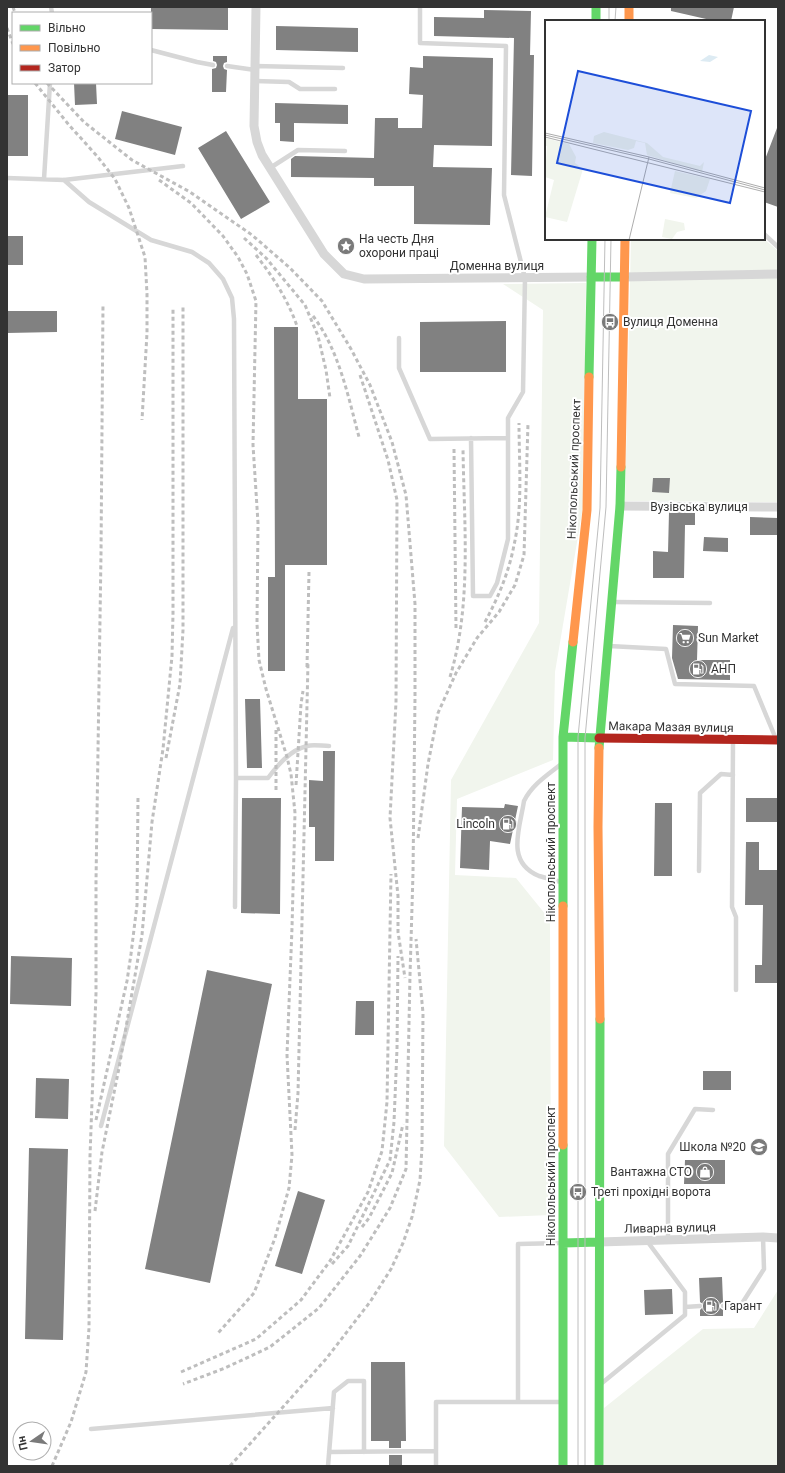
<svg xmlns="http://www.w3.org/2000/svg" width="785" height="1473" viewBox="0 0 785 1473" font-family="Roboto,sans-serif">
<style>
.green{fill:#f1f5ed}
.building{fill:#818181}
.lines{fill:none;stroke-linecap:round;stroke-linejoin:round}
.lane{stroke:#d7d7d7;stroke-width:4.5}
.street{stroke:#d7d7d7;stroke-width:9}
.fast{stroke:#63d668;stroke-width:9}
.slow{stroke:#ff974d;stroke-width:9}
.jam{stroke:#b3261e;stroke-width:9}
.tram{stroke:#bebebe;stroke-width:1}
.rail{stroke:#bebebe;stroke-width:3;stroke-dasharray:4 3;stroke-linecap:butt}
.labels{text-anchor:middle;stroke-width:4;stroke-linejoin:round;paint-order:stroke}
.poi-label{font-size:12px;fill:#333;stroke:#fff;text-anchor:start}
.street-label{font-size:12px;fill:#333;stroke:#fff}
.inset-road{fill:none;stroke:#adadad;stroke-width:1}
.view{fill:#1d4ed8;fill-opacity:0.15;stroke:#1d4ed8;stroke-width:2}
.inset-edge{fill:none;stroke:#333;stroke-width:2}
</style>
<rect width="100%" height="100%" fill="#fff"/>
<path class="green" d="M631,239h133l14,12v251l-153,-1z
M586,283l-3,224 -28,165 -2,88 -96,39 -2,76 61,3 34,42 1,295 -52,2 -55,-71 7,-366 88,-157 4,-313 -40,-26z
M778,1290v176h-174v-58l99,-79 51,-1z"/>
<path class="building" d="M151,7h77v23l-77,-1z
M671,7h63l-3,14h-16l-44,-10z
M484,10l47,1 -1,44h4l-2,121 -21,-1 3,-137 -80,-2v-19l50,1z
M276,26l82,2v24l-82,-2z
M213,56h14v6l-3,1 -1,3 1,3 3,1 -1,22h-14v-23l4,-1 1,-3 -1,-3 -3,-1z
M423,56l70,2 -1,88 -58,-1 -1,22 59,1 -2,57 -76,-1v-38h-40v-8l-83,-1v-18l4,-3 79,2 1,-40h23v10h24l1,-33 -14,-1 1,-27 13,1z
M74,83h22l1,21 -22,1z
M7,95h21v61h-21z
M275,103l73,2v19l-54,-1v19l-14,-1v-18h-5z
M122,111l60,16 -7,28 -60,-16z
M777,128h1v79l-14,-5v-40z
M226,131l44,71 -29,17 -43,-71z
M7,236h16v29h-16z
M7,311h50v21l-50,1z
M506,321v51h-86v-50z
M274,327h24v72h29v166h-42v106h-17v-94h7z
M653,478h17l-1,15 -17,-1z
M669,512l26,1v12h-10l-1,53h-31v-27l15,1z
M750,517l28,1v17h-28z
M704,537l24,1v14l-25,-1z
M673,625l25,1 -1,34h33v20l-52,-1 -6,-21z
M245,699h15l2,69h-15z
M323,751h12l-1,110h-19v-34h-6v-47l14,1z
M242,798h39l-1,116 -39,-1z
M746,798h32v24h-32z
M655,803h17v73h-18z
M505,804l13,2 -8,38 -20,-3 -1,29 -29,-2 2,-61 42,1z
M746,842h13v28h19v113h-23v-18h7l1,-60h-18z
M11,956l61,2 -1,48 -61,-2z
M207,970l65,14 -62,299 -65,-14z
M356,1001h18v34h-19z
M703,1071h28v19h-28z
M36,1078l33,1 -1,40 -33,-1z
M29,1148l39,1 -5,191 -38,-1z
M685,1160h40v24h-41z
M298,1191l27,9 -23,74 -27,-8z
M722,1277l1,25 -2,1 -2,3 1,2 3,2v6h-23v-6l4,-4 -1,-2 -3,-2 -1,-24z
M672,1289l1,25 -28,1 -1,-25z
M371,1362h34l1,79h-5v7h-12v-7h-18z
M389,1455h13v11h-13z"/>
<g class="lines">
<path class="lane" d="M51,7l1,6
M420,7v36l86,3 -2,149 21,83 -2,114 -15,26v121l-11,44 -7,13h-17l-2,-158
M151,50l46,12 16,3
M227,66l28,4
M255,66l88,2
M255,81l34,1 11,7h35
M270,168l28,-18 47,1
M7,178l57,2 119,-14
M44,179l6,-96
M64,180l25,22 62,38 41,12 17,11 14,16 9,19 2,21 2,459 -1,129
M764,234l14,13
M399,338v30l31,71 78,-1
M613,602l97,1
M609,646l57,3 9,35 79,2 22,53
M733,741l-1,166 4,10v73
M560,765c-14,11 -28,20 -36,36 -4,27 -19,61 15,75 7,2 15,4 22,6
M236,778h32c9,-12 22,-28 39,-32 6,-2 15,0 22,0
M699,871l1,-78 21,-19 12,1
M101,1126l132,-498
M668,1240v-86l27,-45 18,1
M723,1306l18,-1 23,-36 -1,-32
M685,1307l15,-1
M602,1383l83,-68v-23l-38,-51
M518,1402v-158l44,-1
M91,1429l242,-21
M329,1452l107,-1
M328,1466l6,-74 14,-11h16v71
M436,1466v-64h125"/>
<path class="street" d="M256,7l-2,119 3,16 5,13 62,99 20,20 20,5 227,-2
M624,277l154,-3
M620,506l158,1
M599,1242l164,-5 15,1"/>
<path class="fast" d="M596,7v14
M591,277h33
M589,377l3,-138
M563,737l36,1
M599,748l21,-242 1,-39
M563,906v-169l10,-95
M563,1145v321
M563,1243l36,-1
M599,1466l1,-447"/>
<path class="slow" d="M629,7v14
M621,467l4,-228
M573,642l14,-132 2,-133
M599,748l-1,79 2,192
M563,906v239"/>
<path class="jam" d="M599,738l179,2"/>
<path class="tram" d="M609,21v-14
M615,21l1,-14
M578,1466v-729l22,-229 5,-269
M585,1466v-728l21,-231 5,-268"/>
<path class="rail" d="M13,7l2,6
M7,28l6,16
M35,83l34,42 28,31 18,23 14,29 16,49 2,37v39l-5,87
M47,83l37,39 48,38 58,32 62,43 38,33 32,33 29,48 19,36 22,57 14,53 9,109v93l-2,176 -3,102 -4,194 -16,39 -30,48 -41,52 -49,39 -45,21 -42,16
M159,180l32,23 32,33 15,21 9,17 9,27 -3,144 5,78 -1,101 2,36 7,29 21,68 4,17 4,39 -3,115 -5,127 5,100 -3,33 -14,50 -21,55 -36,40
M244,238l22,20 39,47 13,31 8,34 4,28
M256,255c17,22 32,45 41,71
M313,316c26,34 35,80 46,121
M360,375l28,85 9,40 -1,202 -6,116 8,78v36l7,46
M454,449l2,179
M485,622c13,-24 24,-50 29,-77 9,-39 5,-82 5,-122
M307,667l2,-95
M450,677c22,-73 14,-153 13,-228
M166,758l14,-74 3,-54v-323
M296,785l5,-81 2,-13
M276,790v-60
M418,838l10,-74 10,-51 18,-40 21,-35 22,-26 16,-27 9,-30 4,-132
M96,1120l31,-139 4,-27 6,-49 1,-109
M295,1130l3,-37 10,-431
M95,1211l7,-59 17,-84 23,-133 10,-113 11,-73 9,-93 1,-42v-307
M362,1227l7,-9 23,-45 11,-49
M332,1264l16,-18 42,-86 4,-38 3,-73 1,-93
M181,1372l75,-33 45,-39 29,-39 38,-69 14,-41 5,-49 4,-228
M52,1466l19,-44 15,-50 3,-44 1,-172 6,-163v-112l5,-327 2,-250
M230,1466l96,-107 44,-57 21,-33 12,-26 9,-26 8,-37 2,-33 1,-134 -7,-74"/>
</g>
<defs>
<symbol id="sight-disc" viewBox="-11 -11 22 22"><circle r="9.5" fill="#7a7a7a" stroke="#fff"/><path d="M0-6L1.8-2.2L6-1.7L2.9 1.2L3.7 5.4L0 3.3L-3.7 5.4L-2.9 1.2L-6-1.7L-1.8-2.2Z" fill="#fff"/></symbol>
<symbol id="bus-disc" viewBox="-11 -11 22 22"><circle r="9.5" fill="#7a7a7a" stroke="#fff"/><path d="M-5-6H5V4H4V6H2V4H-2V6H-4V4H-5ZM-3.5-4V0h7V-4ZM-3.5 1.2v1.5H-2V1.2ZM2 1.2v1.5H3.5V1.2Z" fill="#fff"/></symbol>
<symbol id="supermarket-disc" viewBox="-11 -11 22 22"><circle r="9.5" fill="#7a7a7a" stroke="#fff"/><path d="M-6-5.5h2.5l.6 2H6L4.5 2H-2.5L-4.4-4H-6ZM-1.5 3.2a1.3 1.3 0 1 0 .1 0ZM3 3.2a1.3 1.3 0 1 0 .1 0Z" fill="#fff"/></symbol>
<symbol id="fuel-disc" viewBox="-11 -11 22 22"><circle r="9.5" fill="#7a7a7a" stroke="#fff"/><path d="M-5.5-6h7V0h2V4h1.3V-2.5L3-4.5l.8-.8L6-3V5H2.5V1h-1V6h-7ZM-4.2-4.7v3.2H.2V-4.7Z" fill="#fff"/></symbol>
<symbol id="school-disc" viewBox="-11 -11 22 22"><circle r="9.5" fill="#7a7a7a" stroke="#fff"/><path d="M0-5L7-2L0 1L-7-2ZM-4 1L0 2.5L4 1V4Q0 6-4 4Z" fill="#fff"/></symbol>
<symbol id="shop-disc" viewBox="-11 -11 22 22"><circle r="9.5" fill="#7a7a7a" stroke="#fff"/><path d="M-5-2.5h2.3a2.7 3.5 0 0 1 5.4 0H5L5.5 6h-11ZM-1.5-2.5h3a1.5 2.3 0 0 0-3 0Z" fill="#fff"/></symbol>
</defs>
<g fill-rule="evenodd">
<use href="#sight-disc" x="336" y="236" width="20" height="20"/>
<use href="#bus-disc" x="600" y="312" width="20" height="20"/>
<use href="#supermarket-disc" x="675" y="628" width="20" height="20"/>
<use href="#fuel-disc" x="688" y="659" width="20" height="20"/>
<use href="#fuel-disc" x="498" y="814" width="20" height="20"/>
<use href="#school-disc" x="749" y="1137" width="20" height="20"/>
<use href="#shop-disc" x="695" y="1162" width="20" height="20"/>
<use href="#bus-disc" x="568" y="1182" width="20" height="20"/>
<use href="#fuel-disc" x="701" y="1296" width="20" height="20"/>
</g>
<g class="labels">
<g class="poi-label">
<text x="359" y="243">На честь Дня<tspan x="359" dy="14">охорони праці</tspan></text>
<text x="623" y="326">Вулиця Доменна</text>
<text x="698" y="642">Sun Market</text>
<text x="711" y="673">АНП</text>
<text x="495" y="828" text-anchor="end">Lincoln</text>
<text x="746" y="1151" text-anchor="end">Школа №20</text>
<text x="692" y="1176" text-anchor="end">Вантажна СТО</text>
<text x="591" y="1196">Треті прохідні ворота</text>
<text x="724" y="1310">Гарант</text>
</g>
<g class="street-label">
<text x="497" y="270">Доменна вулиця</text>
<text transform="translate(574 469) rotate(-88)" y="4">Нікопольський проспект</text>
<text x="699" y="511">Вузівська вулиця</text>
<text transform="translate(671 727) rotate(1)" y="4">Макара Мазая вулиця</text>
<text transform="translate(551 852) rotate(-90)" y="4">Нікопольський проспект</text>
<text transform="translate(551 1176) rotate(-90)" y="4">Нікопольський проспект</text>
<text transform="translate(670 1228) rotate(-1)" y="4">Ливарна вулиця</text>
</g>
</g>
<g transform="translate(545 20)">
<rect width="220" height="220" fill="#fff"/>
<path d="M59,112l43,11 16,14 37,9 4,-4 -2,10 -55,-17 -2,-12 -9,-2 -2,7 -6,2 -35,-7 1,-7zM0,118l24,6 7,13 -1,6 8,6 -16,53 -22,-5 9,-37 -9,-3 2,-31h-2zM130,151l35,8 -4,12 -10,7 -26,-5zM120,199l19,4 1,7 -8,2 -5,7 -10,-2z" fill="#f1f5ed"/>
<path d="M164,35l9,2 -8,5 -10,-1z" fill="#ddebf3"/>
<path class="inset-road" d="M0,113l104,24 116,31M0,115l104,24 116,31M0,117l220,55M84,220l20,-83"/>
<path class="view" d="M33,51l173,40 -21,92 -173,-40z"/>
<rect width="220" height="220" class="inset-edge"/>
</g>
<rect width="785" height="1473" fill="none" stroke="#333333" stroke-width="16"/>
<rect x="12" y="12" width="140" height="72" fill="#ffffff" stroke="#adadad"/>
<rect x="20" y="25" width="20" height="6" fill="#63d668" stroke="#adadad"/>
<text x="48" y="32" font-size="12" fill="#333333">Вільно</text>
<rect x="20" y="45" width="20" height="6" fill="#ff974d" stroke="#adadad"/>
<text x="48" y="52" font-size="12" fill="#333333">Повільно</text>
<rect x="20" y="65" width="20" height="6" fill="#b3261e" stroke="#adadad"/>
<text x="48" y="72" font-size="12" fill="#333333">Затор</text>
<g transform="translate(32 1441) rotate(257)"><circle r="19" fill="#ffffff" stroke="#adadad"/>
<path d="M0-3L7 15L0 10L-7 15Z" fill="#7a7a7a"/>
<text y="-6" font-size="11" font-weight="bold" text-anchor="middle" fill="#333333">Пн</text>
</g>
</svg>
